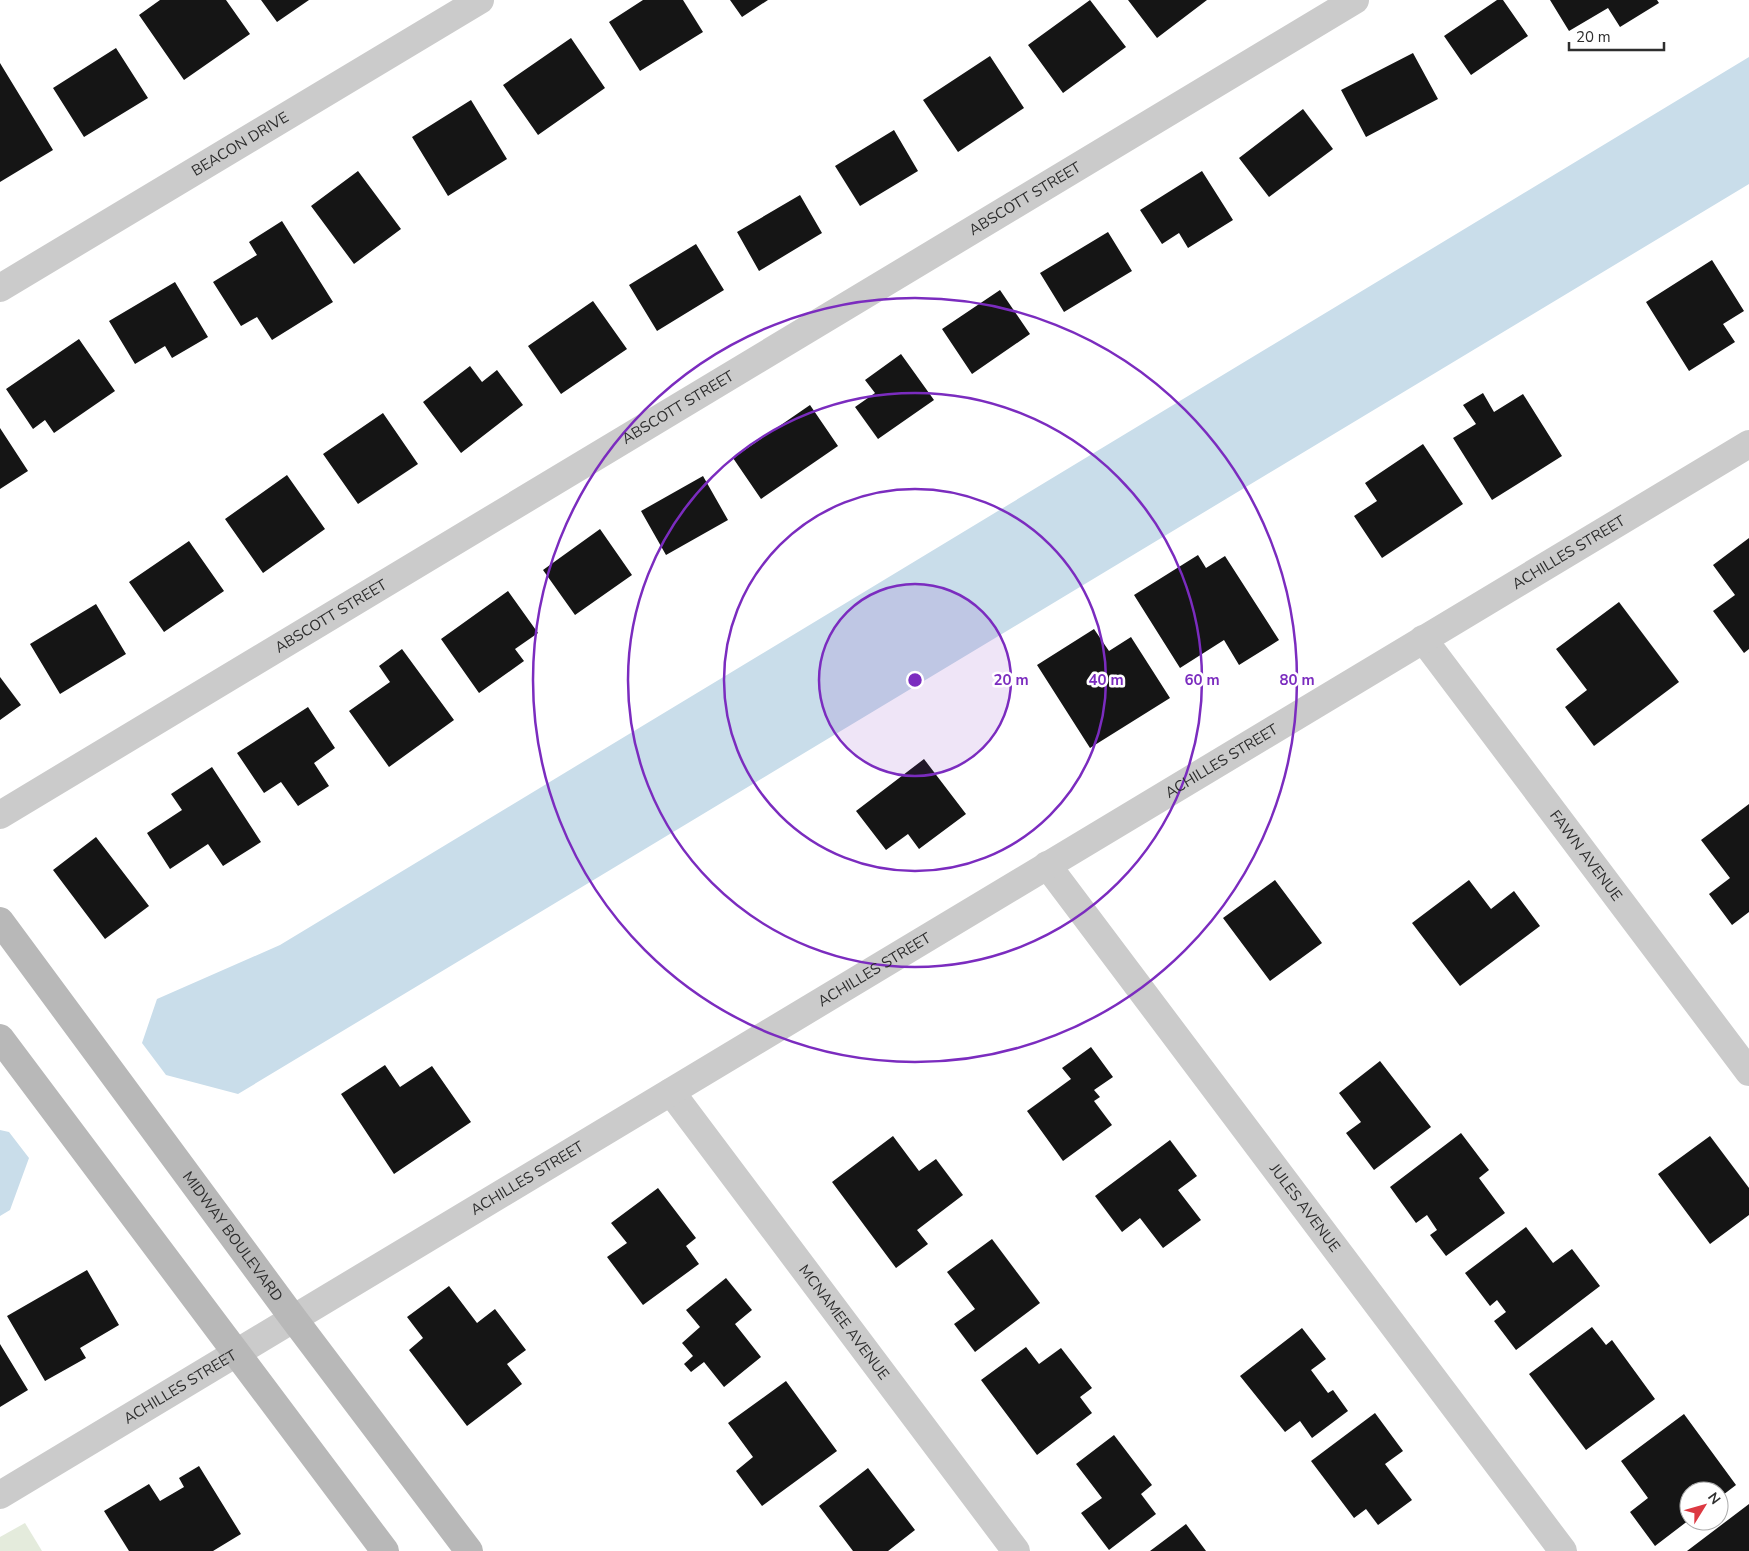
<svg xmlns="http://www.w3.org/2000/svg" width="1749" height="1551" viewBox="0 0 1749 1551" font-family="'Nunito Sans',sans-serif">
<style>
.green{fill:#e4ebdc}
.water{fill:#c9ddea}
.building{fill:#151515}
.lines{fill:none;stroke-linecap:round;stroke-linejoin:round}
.street{stroke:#cbcbcb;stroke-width:28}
.secondary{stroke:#b8b8b8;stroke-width:28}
.ring{fill:none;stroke:#7b2cbf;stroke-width:2.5}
.labels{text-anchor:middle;stroke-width:5;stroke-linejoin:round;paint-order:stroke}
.street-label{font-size:15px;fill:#2e2e2e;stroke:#fff}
.centre{fill:#7b2cbf;stroke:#fff;stroke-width:2.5}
.ring-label{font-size:15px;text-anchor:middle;font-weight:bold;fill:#7b2cbf;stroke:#fff;stroke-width:5;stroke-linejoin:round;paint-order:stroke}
</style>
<rect width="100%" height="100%" fill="#fff"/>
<path class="green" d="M25,1523l17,28h-42v-14z"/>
<path class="water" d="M1749,57v127l-1511,910 -72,-19 -24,-32 15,-44 123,-54z
M0,1130l9,2 20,26 -19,52 -10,6z"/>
<path class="building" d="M160,0h66l24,34 -66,46 -45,-65z
M261,0h48l-32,22z
M643,0h40l20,32 -63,39 -31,-49z
M730,0h38l-26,17z
M1090,0l36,47 -63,46 -35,-48z
M1128,0h79l-50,38z
M1497,0h6l25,36 -57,39 -27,-39z
M1550,0h107l2,3 -39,24 -12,-19 -39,23z
M571,38l34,50 -67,47 -35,-50z
M116,48l32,50 -64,39 -31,-49z
M1413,53l25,46 -72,38 -25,-47z
M990,56l34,52 -66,44 -35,-52z
M0,63l53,87 -53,32z
M471,100l36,59 -59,37 -36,-59z
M1303,109l30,40 -64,48 -30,-39z
M894,130l24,41 -58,35 -25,-40z
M358,171l43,58 -47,35 -43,-58z
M1202,171l31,49 -45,28 -9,-15 -17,11 -22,-34z
M800,195l22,38 -63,38 -22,-39z
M282,221l51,81 -61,38 -15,-23 -16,9 -28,-44 44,-27 -8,-13z
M1108,232l24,39 -68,41 -24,-39z
M696,244l28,46 -67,41 -28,-46z
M1712,260l32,51 -21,13 12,18 -46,29 -43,-69z
M175,282l33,55 -36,21 -7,-12 -30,18 -26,-43z
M1000,290l30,44 -58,40 -30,-45z
M593,301l34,48 -66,45 -33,-48z
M79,339l36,52 -61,42 -9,-13 -12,9 -27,-40z
M901,354l33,46 -56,39 -23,-32 20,-14 -10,-13z
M470,366l12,16 15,-12 26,35 -62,48 -38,-51z
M1483,393l11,19 29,-18 39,62 -70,44 -39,-62 23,-14 -13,-19z
M810,405l28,41 -77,53 -28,-41z
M383,413l35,51 -60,40 -35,-50z
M0,428l28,43 -28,18z
M1423,444l40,60 -81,54 -28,-42 23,-15 -12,-18z
M287,475l38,54 -62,44 -38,-54z
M703,476l25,44 -62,35 -25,-44z
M600,529l32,46 -57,40 -32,-45z
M1749,538v111l-5,4 -31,-42 22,-16 -22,-30z
M189,541l35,50 -60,41 -35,-50z
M1198,555l8,13 19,-12 54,84 -40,25 -15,-25 -44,28 -46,-73z
M508,591l30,42 -23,16 9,12 -45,32 -38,-54z
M1619,602l60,80 -85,64 -29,-39 22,-17 -31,-41z
M96,604l30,50 -66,40 -30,-50z
M1094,629l15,22 22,-14 39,61 -80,50 -53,-83z
M402,649l52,71 -65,47 -40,-56 41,-29 -11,-16z
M0,677l21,28 -21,15z
M308,707l27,41 -21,15 15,23 -31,20 -17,-24 -17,11 -27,-40z
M924,759l42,55 -47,35 -11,-15 -22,16 -30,-39z
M212,767l49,75 -38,24 -15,-22 -38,25 -23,-36 35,-23 -11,-16z
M1749,804v108l-17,13 -23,-31 21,-16 -29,-38z
M96,837l53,69 -44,33 -52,-69z
M1275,880l47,63 -52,38 -47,-63z
M1469,880l22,29 23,-18 26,35 -80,60 -48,-63z
M1091,1047l22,30 -19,13 6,7 -6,4 18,24 -49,36 -36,-50 44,-32 -9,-11z
M1380,1061l51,66 -57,43 -28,-37 15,-11 -22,-29z
M385,1065l15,22 32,-21 39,56 -77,52 -53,-80z
M1461,1133l28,37 -10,8 26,35 -59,43 -16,-21 7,-5 -10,-15 -11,8 -26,-36z
M893,1136l26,35 17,-12 27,36 -46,35 11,14 -32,24 -64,-86z
M1710,1136l39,52v27l-39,29 -52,-70z
M1170,1140l27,36 -19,14 23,30 -38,28 -23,-30 -18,14 -27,-36z
M658,1188l38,50 -10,8 13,18 -56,41 -36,-48 20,-14 -16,-20z
M1526,1227l27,36 19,-14 28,37 -84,64 -22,-29 12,-9 -9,-12 -7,6 -25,-33z
M992,1239l48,64 -65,49 -21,-28 21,-15 -28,-37z
M87,1270l32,55 -39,23 6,10 -41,23 -38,-65z
M726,1278l26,32 -17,14 26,33 -37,30 -20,-25 -13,10 -7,-8 9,-8 -11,-13 18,-16 -14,-17z
M449,1286l28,37 18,-14 31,41 -19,14 15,20 -55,42 -58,-76 14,-12 -16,-21z
M1592,1327l14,18 6,-5 43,59 -69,51 -57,-76z
M1302,1328l24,31 -15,11 17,23 5,-3 15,21 -36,27 -12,-17 -15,11 -45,-56z
M0,1344l28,46 -28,17z
M1026,1347l13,17 22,-16 31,40 -12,9 12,16 -55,42 -56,-75z
M786,1381l51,70 -75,55 -26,-35 17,-14 -25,-34z
M1375,1413l28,38 -18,13 27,36 -34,25 -12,-16 -12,9 -43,-57z
M1684,1414l52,71 -17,13v-7h-30v29l-34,26 -25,-34 18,-14 -27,-37z
M1114,1435l38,50 -11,9 15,20 -47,36 -28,-37 21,-15 -26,-34z
M199,1466l42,68 -28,17h-84l-25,-40 45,-27 11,17 24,-14 -5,-9z
M868,1468l47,62 -27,21h-35l-34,-45z
M1749,1504v47h-62z
M1186,1524l20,27h-56z"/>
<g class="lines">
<g class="street">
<path id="s1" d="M0,288l480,-288"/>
<path id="s2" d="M1423,639l326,433"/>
<path id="s3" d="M0,815l1355,-815"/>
<path id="s4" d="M1047,865l516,686"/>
<path id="s5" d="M671,1092l345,459"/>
<path id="s6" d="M0,1495l1749,-1051"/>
</g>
<g class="secondary">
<path id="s7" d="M0,921l293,397 176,233"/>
<path d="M0,1038l385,513"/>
</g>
</g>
<circle cx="915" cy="680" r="96" fill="#7b2cbf" fill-opacity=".12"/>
<g class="ring">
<circle cx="915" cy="680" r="96"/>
<circle cx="915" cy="680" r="191"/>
<circle cx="915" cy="680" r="287"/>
<circle cx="915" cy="680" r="382"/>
</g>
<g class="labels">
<g class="street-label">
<text dy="5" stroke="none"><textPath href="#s1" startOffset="280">BEACON DRIVE</textPath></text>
<text dy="5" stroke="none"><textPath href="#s3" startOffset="1196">ABSCOTT STREET</textPath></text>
<text dy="5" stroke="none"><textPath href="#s3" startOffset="791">ABSCOTT STREET</textPath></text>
<text dy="5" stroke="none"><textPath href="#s6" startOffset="1830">ACHILLES STREET</textPath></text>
<text dy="5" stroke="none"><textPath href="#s3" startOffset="386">ABSCOTT STREET</textPath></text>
<text dy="5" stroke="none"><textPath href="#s6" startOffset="1425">ACHILLES STREET</textPath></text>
<text dy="5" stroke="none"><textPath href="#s2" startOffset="271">FAWN AVENUE</textPath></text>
<text dy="5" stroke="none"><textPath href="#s6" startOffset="1020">ACHILLES STREET</textPath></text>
<text dy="5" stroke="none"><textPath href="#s6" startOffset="615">ACHILLES STREET</textPath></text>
<text dy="5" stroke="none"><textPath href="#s4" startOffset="429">JULES AVENUE</textPath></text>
<text dy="5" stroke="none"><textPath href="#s7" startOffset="392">MIDWAY BOULEVARD</textPath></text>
<text dy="5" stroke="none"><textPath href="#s5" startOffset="288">MCNAMEE AVENUE</textPath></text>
<text dy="5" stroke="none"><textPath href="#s6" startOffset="210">ACHILLES STREET</textPath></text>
</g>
</g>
<circle cx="915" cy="680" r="8" class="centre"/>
<g class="ring-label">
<text x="1011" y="685">20 m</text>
<text x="1106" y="685">40 m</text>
<text x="1202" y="685">60 m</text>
<text x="1297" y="685">80 m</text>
</g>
<g transform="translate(1704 1506) rotate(53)"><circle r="24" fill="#ffffff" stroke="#ababab"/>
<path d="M0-4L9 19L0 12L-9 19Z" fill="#dc3942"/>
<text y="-8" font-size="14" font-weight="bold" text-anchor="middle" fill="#2e2e2e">N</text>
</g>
<path d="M1569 42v8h95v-8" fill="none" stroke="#2e2e2e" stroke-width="2.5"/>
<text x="1576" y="42" font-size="15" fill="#2e2e2e" stroke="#ffffff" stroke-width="4" paint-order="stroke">20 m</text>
</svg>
